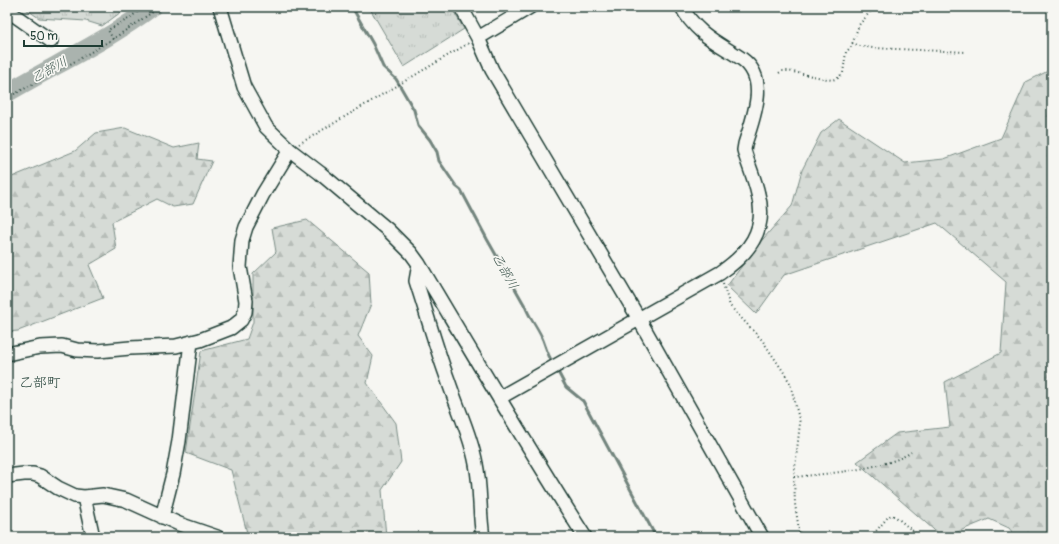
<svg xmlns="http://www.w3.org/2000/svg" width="1059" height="544" viewBox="0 0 1059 544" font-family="Pangolin,'Klee One',sans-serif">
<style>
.grass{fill:url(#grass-tufts);stroke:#7a8c85}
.forest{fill:url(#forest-firs);stroke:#7a8c85}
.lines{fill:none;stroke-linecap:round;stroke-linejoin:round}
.stream{stroke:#72847d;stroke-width:3}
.river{stroke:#aab3ae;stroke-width:19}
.minor-casing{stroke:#1f3d34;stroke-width:16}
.path{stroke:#1f3d34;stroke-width:2;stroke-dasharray:1 3;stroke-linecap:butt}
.minor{stroke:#f6f6f2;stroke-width:13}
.labels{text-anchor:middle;stroke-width:3.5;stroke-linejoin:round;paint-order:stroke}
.water-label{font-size:13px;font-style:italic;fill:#425a52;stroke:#f6f6f2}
.quarter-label{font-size:14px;fill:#1f3d34;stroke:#f6f6f2}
</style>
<defs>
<pattern id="grass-tufts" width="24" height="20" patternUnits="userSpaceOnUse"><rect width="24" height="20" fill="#d6dbd6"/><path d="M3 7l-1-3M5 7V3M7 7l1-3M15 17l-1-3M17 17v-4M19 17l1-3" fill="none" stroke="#b7bdb8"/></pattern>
<pattern id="forest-firs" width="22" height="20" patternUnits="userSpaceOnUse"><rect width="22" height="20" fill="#d6dbd6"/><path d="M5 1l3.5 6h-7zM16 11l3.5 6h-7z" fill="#b7bdb8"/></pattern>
</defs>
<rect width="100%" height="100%" fill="#f6f6f2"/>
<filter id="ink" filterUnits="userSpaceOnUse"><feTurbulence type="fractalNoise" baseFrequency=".025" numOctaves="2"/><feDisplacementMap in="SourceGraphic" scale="8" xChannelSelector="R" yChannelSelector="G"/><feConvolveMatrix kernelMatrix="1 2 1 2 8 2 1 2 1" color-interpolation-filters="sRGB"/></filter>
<g filter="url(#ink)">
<path class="grass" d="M23,7h105l-26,19 -16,-5 -47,-3z
M369,7h82l13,22 -60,38z"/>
<path class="forest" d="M1052,69v468h-36l-7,-9 -20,-9 -44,18h-3l-85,-75 40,-29 53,-6 -5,-45 56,-29 5,-71 -69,-59 -153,52 -28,39 -29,-28 29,-39 36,-41 10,-36 19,-37 18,-14 66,44 39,-4 57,-21 25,-56z
M125,128l49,20 25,-5 -2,16 15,2 -19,43 -20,3 -16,-8 -45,23 4,27 -27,16 14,33 -85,33 -11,1v-153l68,-28 21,-18z
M307,220l62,52 2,32 -13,32 15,20 -6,27 29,40 5,39 -19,28 4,47h-126l-13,-4 -16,-63 -45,-17 15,-102 46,-12 6,-17v-48l23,-22 -4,-24z"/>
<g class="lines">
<path class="stream" d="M352,7l21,37 10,23 13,12 18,31 4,15 12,15 7,12 2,9 17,25 5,4 26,49 38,67c5,13 13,22 18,34 3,8 5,16 10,23
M557,370l9,17 17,14 73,136"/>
<path class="river" d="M7,93c49,-29 100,-52 145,-86"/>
<defs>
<path id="minor" d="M220,7l24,80 22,40 24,23 30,23 68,57 23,23 8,11c55,92 108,183 166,273
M461,7l17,31 14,32 147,249 123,218
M7,13l7,2 37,26
M478,38l52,-31
M419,264l-3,17c11,33 20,67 32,99 9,28 23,55 28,84 5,24 3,49 7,73
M7,354l33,-7 22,-1 15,4 21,1 32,-3 46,-2 24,-6 31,-12 10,-8 4,-8 1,-11 -6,-34 2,-27 4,-13 17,-33 27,-44
M499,398l221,-125c28,-19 48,-43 38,-79 -3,-15 -10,-29 -14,-44l1,-6c8,-26 25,-65 -3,-85 -13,-9 -27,-16 -39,-26 -9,-8 -16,-15 -21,-26
M7,476l17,-2h9l7,2 18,12 17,8 9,1 19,-2 23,5 53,24 38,13
M84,497l9,40
M162,517l11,-43 6,-33 12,-99"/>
</defs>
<use href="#minor" class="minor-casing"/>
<path class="path" d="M113,39l-5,-9 22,-12 13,-11
M852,43l8,3 13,2 94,4
M779,73l3,-2h6l44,9 6,-2 5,-5 3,-21 5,-5 8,-22 15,-18
M7,98l65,-35 41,-24 47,-32
M299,144l170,-101
M723,284l7,22 32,34 21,31 7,12 10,40 -6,54 1,27 5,33
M794,477c30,-3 94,-8 117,-25
M871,537l17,-20 3,-2 5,2 24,20"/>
<use href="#minor" class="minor"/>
</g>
</g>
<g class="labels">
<g class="water-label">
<text transform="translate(49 69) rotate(-29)" y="5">乙部川</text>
<text transform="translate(506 271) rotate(61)" y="5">乙部川</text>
</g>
<g class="quarter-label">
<text x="40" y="387">乙部町</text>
</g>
</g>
<rect width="1059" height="544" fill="none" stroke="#f6f6f2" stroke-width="24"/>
<rect x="12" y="12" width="1035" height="520" fill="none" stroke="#1f3d34" stroke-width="1.5" filter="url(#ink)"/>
<path d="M24 40v6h78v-6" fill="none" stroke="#1f3d34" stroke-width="2"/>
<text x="30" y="40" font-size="12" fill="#1f3d34" stroke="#f6f6f2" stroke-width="3" paint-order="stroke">50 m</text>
</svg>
